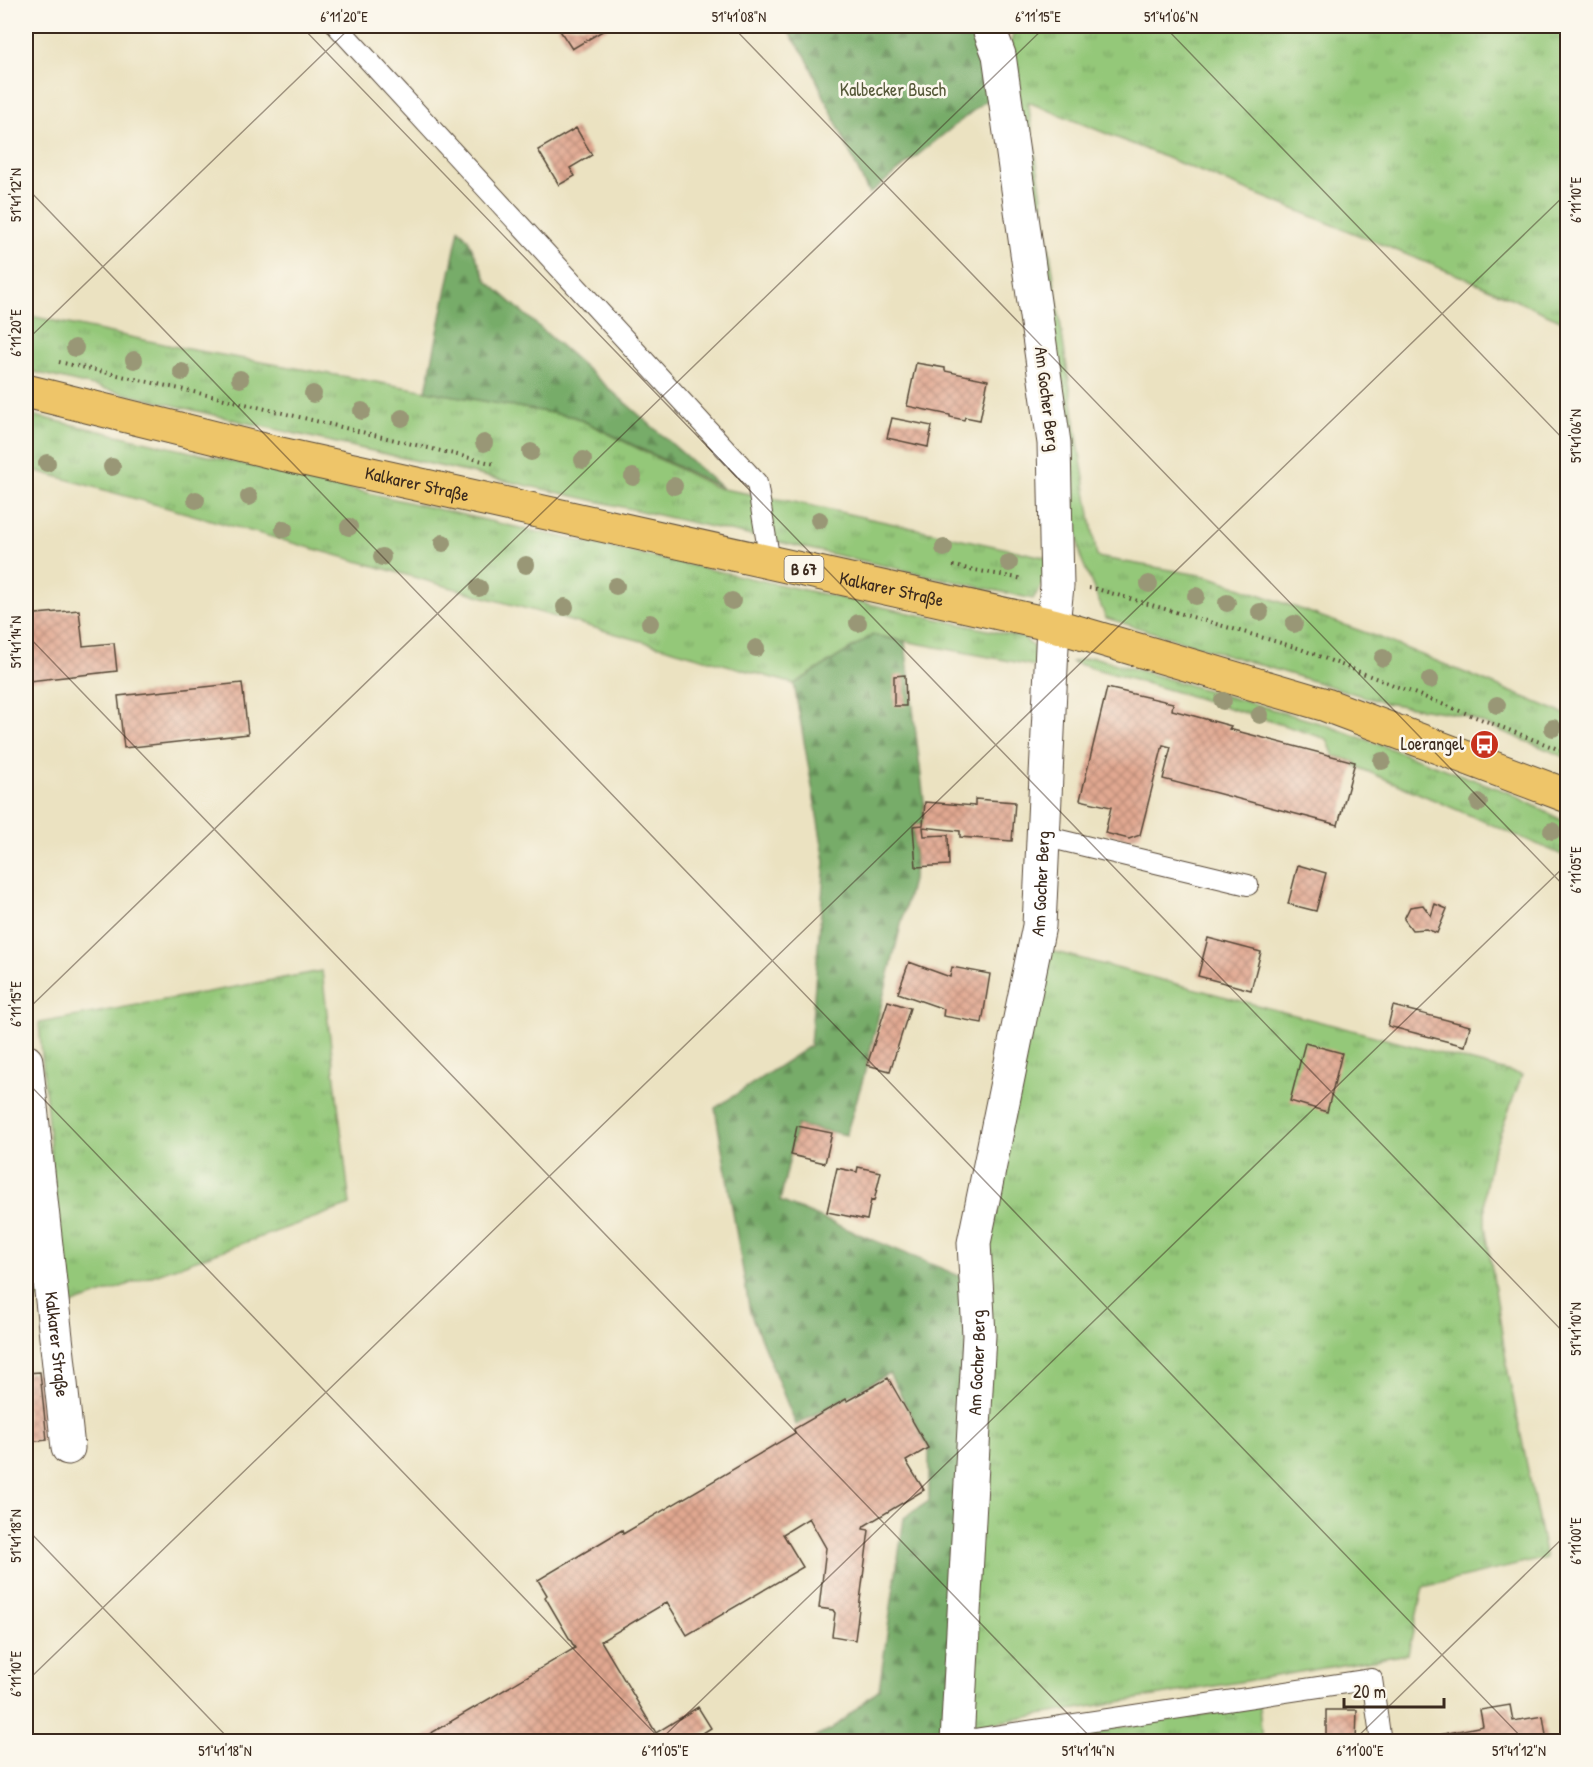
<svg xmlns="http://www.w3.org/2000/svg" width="1593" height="1767" viewBox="0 0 1593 1767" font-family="'Patrick Hand',sans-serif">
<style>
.grass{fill:url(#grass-tufts);stroke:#68794c;stroke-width:1.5}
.forest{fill:url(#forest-firs);stroke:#596b44;stroke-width:1.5}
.building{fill:url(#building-cross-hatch)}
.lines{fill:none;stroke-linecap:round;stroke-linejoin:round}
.service-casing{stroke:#554636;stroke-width:22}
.minor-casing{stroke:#554636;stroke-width:35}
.primary-casing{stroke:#554636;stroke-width:35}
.path{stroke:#554636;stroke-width:4;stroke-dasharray:1.5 4.5;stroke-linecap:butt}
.service{stroke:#fff;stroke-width:20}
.minor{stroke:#fff;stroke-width:33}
.primary{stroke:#eec569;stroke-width:33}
.tree{fill:#999776}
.ticks{fill:none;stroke:#3b2a1e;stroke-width:1.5;stroke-opacity:0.45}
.labels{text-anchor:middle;stroke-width:5;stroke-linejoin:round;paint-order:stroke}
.shield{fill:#fbf7ec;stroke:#75685c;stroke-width:1.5}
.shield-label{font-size:16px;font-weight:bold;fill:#3b2a1e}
.park-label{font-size:18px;fill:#565939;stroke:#fbf7ec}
.street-label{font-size:18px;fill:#3b2a1e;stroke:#fbf7ec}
.poi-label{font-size:18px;fill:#3b2a1e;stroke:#fbf7ec;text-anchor:end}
.neatline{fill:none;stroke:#3b2a1e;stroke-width:2}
.ticks-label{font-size:15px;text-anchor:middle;fill:#3b2a1e}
</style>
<defs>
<pattern id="grass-tufts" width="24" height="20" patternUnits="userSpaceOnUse" patternTransform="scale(1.5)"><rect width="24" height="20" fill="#94c879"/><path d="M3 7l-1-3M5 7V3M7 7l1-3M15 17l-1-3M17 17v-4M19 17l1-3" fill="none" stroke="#7aa363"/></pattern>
<pattern id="forest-firs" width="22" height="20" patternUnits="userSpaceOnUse" patternTransform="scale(1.5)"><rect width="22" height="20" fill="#77ac69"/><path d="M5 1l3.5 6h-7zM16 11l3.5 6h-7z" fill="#638c56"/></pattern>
<pattern id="building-cross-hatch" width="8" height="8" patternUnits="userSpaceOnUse" patternTransform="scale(1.5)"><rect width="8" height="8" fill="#e1a891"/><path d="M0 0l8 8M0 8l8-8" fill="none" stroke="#b88976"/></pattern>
</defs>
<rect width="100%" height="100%" fill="#fbf7ec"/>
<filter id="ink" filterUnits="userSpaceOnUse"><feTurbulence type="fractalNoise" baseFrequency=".0167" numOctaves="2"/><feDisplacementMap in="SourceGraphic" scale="12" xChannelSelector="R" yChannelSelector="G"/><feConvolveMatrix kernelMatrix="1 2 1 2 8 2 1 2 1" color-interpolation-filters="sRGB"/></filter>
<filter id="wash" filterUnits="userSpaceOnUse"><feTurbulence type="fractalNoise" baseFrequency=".008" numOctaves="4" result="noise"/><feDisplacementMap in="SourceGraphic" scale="24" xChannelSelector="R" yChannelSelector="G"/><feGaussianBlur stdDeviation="1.35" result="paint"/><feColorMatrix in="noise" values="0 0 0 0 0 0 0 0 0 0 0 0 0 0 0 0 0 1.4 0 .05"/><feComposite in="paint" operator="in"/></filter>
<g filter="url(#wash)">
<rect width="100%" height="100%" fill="#ebe2c1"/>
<path class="grass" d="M1015,26h552v297l-97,-43 -442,-178 49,334 20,121 114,20 172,62 184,76v43l-104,-43 -78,-12 -279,-85 -25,-60 -49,-300 -24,-204z
M26,315l156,33 393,69 142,71 77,14 259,57 -6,18 -14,22 -790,-177 -217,-52z
M26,414l485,112 513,112 10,10 2,18 -163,-31 -79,49 -768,-216z
M1093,657l233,68 184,68 57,30v34l-212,-91 1,-4 -22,-6 -7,-17 -133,-42 -123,-35z
M1044,949l478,126 -31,83 -6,33v34l23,147 38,186 -123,29 -15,67 -440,73 19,-489z
M322,971l28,234 -285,102 -26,-284z
M26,1117l19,180 -19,2z
M1259,1706l3,35h-237z"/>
<path class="forest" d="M784,26h190l15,72 -120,96 -64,-139z
M459,229l9,10 19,42 235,207 -147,-71 -149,-26z
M873,635l32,7 19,159 -1,23 -10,1 2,43 -52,211 -17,56 -49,-10 -17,76 182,76 5,55 -18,409h-143l25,-11 48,-41 25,-171 25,-17v-53l-40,-75 -93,52 -46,-113 -35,-204 95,-62 15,-185 -31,-177z"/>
<g id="blocks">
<path class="building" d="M557,26h54l-39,23z
M576,128l16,27 -22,13 5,8 -16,9 -21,-35z
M916,363l29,5v3l43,9 -8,40 -15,-3 -1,3 -14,-3v-2l-43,-9z
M892,418l40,8 -4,21 -41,-9z
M79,610l4,36 31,-3 3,28 -88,10 -3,-29v-37z
M905,675l1,31h-12v-30z
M242,683l6,51 -124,14 -6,-52z
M1107,688l66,15 -1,7 59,16 -2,3 126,33 -17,63 -175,-46 8,-32 -8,-2 -23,90 -11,4 -24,-6 6,-26 -31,-7z
M975,799l40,3 -3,39 -52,-4v-6l-37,-4 1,9 24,-1 1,30 -33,2 -3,-41 10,-1 2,-23 50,4z
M1298,865l28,8 -10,38 -28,-7z
M1435,904l12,5 -10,24 -11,-4 -14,1 -8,-11 6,-12 13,-2 8,11z
M1208,938l53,14 -10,38 -53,-14z
M909,962l41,15 2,-10 38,7 -8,49 -39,-7 1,-7 -46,-16z
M888,1001l22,7 -20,63 -23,-6z
M1393,1006l77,20 -5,20 -77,-20z
M1305,1043l37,10 -15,59 -37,-11z
M797,1126l35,7 -7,30 -34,-8z
M858,1167l23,5 -7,29 -3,-1 -4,20 -40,-8 10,-44 20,4z
M40,1372l7,68 -21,2v-69z
M888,1378l40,70 -22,13 18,29 -60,36 -1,3 6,1 -14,110 -23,-4 3,-23 -2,-3 -14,-2 7,-60 -17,-30 -26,16 20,33 -116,68 -20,-33 -66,39 55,92 42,-26 13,21 -22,14h-273l159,-94 -30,-51 2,-2 -9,-15 84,-50 1,4 172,-101 -1,-4 52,-30 1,2z
M1510,1705l3,16 30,-5 4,26h-143l79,-16 -3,-16z
M1326,1710h31l-1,32h-30z"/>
</g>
</g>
<g filter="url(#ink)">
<use href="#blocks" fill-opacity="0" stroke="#554636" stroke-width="1.5"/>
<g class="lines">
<defs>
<path id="service" d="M337,26l420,457 13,79
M1043,836l205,49
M957,1740l18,-1 397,-60 9,63"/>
<g id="minor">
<path id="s1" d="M26,1061l42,387"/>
<path id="s2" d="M957,1742l22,-407 -5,-92 65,-317 14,-301 4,-39 -3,-143 -55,-388 -11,-29"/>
</g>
<g id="primary">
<path id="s3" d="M26,391l246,61 781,173 273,80 242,91"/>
</g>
</defs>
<use href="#service" class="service-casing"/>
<use href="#minor" class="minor-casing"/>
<use href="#primary" class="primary-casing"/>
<path class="path" d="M26,354l8,2
M59,362l157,35 279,67
M953,566l70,13
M1089,588l8,1 201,59 270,105"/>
<use href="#service" class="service"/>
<use href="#minor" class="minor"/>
<use href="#primary" class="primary"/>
</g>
<g class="tree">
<circle cx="75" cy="348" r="9"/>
<circle cx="134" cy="360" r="9"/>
<circle cx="182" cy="372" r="9"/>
<circle cx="240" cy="379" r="9"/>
<circle cx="313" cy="394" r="9"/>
<circle cx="362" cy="411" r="9"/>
<circle cx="402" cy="418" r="9"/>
<circle cx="484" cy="443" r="9"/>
<circle cx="531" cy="452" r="9"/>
<circle cx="583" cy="460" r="9"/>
<circle cx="47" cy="463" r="9"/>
<circle cx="112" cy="467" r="9"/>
<circle cx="633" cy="477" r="9"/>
<circle cx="674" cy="486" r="9"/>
<circle cx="249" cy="497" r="9"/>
<circle cx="196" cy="500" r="9"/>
<circle cx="819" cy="520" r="9"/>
<circle cx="349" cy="527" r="9"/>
<circle cx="284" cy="529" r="9"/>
<circle cx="443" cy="543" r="9"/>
<circle cx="944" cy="548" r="9"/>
<circle cx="382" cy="557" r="9"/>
<circle cx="1009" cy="563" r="9"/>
<circle cx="526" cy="565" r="9"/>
<circle cx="1149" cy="584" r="9"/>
<circle cx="616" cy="586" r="9"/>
<circle cx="479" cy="588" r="9"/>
<circle cx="1196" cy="596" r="9"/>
<circle cx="732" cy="601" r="9"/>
<circle cx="1227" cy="603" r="9"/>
<circle cx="565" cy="607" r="9"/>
<circle cx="1260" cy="612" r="9"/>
<circle cx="650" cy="623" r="9"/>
<circle cx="858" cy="623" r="9"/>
<circle cx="1294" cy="624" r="9"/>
<circle cx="756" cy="648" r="9"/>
<circle cx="1383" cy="658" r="9"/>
<circle cx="1430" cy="680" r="9"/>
<circle cx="1223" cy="701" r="9"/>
<circle cx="1497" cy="705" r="9"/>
<circle cx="1260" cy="715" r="9"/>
<circle cx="1553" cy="728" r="9"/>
<circle cx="1382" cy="761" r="9"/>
<circle cx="1479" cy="803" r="9"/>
<circle cx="1552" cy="831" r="9"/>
</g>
</g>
<path class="ticks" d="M301,26l1267,1311M732,26l836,864M1164,26l404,418M26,187l1500,1555M26,341l326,-315M26,634l1069,1108M26,1011l1020,-985M26,1081l637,661M26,1528l206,214M26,1682l1542,-1490M658,1742l910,-879M1352,1742l216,-209"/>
<defs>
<symbol id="bus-disc" viewBox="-11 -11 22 22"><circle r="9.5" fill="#c8321e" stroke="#fbf7ec"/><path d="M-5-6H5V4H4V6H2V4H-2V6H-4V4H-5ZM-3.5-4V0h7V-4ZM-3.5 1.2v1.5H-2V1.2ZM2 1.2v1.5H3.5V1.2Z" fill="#fff"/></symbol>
</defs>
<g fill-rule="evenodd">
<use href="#bus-disc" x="1468" y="728" width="33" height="33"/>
</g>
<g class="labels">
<rect class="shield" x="784.5" y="556" width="39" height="26" rx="4.5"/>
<g class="shield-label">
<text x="804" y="575">B 67</text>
</g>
<g class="park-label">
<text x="893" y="96">Kalbecker Busch</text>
</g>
<g class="street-label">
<text transform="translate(1047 399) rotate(83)" y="6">Am Gocher Berg</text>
<text dy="6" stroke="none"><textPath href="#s3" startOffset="402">Kalkarer Straße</textPath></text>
<text dy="6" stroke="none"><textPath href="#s3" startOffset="888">Kalkarer Straße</textPath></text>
<text dy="6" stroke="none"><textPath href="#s2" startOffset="866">Am Gocher Berg</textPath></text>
<text dy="6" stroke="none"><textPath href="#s1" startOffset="285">Kalkarer Straße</textPath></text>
<text dy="6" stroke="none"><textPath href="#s2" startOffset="380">Am Gocher Berg</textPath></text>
</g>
<g class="poi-label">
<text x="1464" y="750">Loerangel</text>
</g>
</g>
<rect width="1593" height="1767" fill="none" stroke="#fbf7ec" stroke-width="66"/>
<path d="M1344 1698v9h100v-9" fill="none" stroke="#3b2a1e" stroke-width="3"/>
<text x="1353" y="1698" font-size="18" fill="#3b2a1e" stroke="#fbf7ec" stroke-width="4.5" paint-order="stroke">20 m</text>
<rect x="33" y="33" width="1527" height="1701" class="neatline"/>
<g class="ticks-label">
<text x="344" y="22">6°11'20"E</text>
<text x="739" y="22">51°41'08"N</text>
<text x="1038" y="22">6°11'15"E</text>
<text x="1171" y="22">51°41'06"N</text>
<text transform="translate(16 195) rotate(-90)" y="5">51°41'12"N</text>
<text transform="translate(1576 200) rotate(-90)" y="5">6°11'10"E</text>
<text transform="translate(16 333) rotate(-90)" y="5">6°11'20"E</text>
<text transform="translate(1576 436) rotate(-90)" y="5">51°41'06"N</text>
<text transform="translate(16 642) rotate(-90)" y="5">51°41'14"N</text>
<text transform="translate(1576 870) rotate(-90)" y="5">6°11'05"E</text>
<text transform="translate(16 1004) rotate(-90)" y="5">6°11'15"E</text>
<text transform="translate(1576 1329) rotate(-90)" y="5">51°41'10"N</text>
<text transform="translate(16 1536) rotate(-90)" y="5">51°41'18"N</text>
<text transform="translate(1576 1541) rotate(-90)" y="5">6°11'00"E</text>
<text transform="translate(16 1674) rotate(-90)" y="5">6°11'10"E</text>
<text x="225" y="1756">51°41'18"N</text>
<text x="665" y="1756">6°11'05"E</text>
<text x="1088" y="1756">51°41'14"N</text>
<text x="1360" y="1756">6°11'00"E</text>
<text x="1519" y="1756">51°41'12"N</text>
</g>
</svg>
